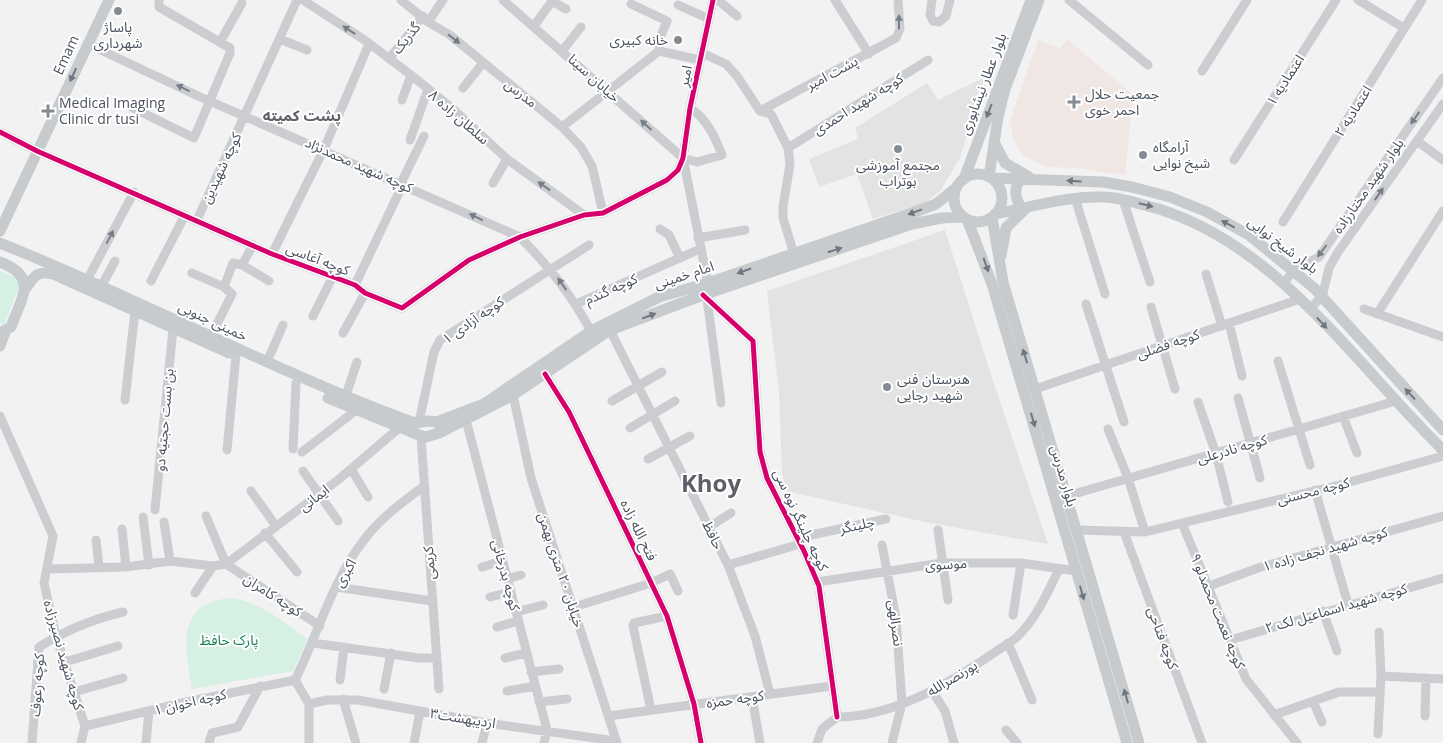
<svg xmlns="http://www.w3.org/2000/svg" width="1443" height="743" viewBox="0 0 1443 743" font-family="'Open Sans','Noto Sans Arabic',sans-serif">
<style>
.education{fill:#e4e3e4}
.medical{fill:#f0e6e4}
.green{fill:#d7f0e4}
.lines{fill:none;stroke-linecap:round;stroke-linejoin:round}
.minor{stroke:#cbcdd0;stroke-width:9}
.major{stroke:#c8cbce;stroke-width:11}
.cycleway-casing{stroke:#fff;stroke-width:8}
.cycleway{stroke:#d6006c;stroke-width:5}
.oneway{fill:#767d86}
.oneway2{fill:#6f7680}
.poi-dot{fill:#848a92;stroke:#fff;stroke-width:2}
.labels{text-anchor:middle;stroke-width:4;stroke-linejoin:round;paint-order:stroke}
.poi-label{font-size:14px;fill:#49525e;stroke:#fff;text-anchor:start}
.street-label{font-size:14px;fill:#49525e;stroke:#fff}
.park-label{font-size:14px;fill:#1a8058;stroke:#fff}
.neighbourhood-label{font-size:15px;font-weight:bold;fill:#5d6066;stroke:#fff}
.town-label{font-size:24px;font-weight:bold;fill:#5d6066;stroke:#fff}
</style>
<rect width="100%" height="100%" fill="#f2f2f2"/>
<path class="education" d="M985,77l-25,81 -20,33 -15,12 -52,16 -16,-45 -38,13 -10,-28 49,-20 -3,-11 72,-45 11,17z
M945,230l48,151 55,163 -123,-22 -139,-31 -4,-19 -3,-79 -12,-102z"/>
<path class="medical" d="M1067,39l66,56 -8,80 -49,-7 -31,-1 -22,-12 -9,-14 -4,-20 28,-81 22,8z"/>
<path class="green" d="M0,271l22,9 -18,45 -4,-2z
M231,598c30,4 52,24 77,41l-15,32 -101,18c-7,-41 -17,-87 39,-91z"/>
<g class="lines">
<path class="minor" d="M303,0l63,41 45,34 42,34 54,50 77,56
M401,0l27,22 22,13 112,92 19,20 11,19 11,47
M503,0l180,158 14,4 25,-7c-7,-18 -15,-36 -32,-47
M718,0l19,16
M835,0l34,54
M932,0l-2,15 3,6 6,1 7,-6 4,-16
M1069,0l79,65
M1358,0l46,28
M631,4l36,17 -7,17 -1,13
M678,5l31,14
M428,22l15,-22
M534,26l18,-25 14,8
M280,39l27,11
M220,42l22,-39
M88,44l110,52 322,141c31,32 50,56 71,94
M563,50l18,-23
M659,51l41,9
M702,53l24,11 11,12 23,35
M389,59l34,-43
M1202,71l45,-71
M463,88l20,-25
M402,100l9,-25
M131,107l63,31 36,-85v-5l-71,-41v-7
M760,111l136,-73 4,-9 -2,-29
M760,111l11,3 17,34 2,16 -7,43v11l11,36
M562,127l97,-76
M0,132l37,19 235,103 83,31 10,8 37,15 67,-48 51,-23 64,-22 19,-2 64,-33 11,-10 5,-12 7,-50 23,-108
M410,140l18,-51
M1417,141l26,19
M788,148l140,-88
M683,158l25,125
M1234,160l102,-160
M401,183l23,-47
M493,183l14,-24
M1075,198l30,96
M1123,200l27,82
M197,220l100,-220
M1283,222l139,-222
M660,229l9,6 11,23
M698,238l47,-8
M272,254l52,-105 45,-105
M242,265l27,16
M192,273l32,14
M1206,274l16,52
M87,280l47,-88
M151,281l34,-66
M1283,284l11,-14 25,-13 124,-179
M355,285l48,-101
M101,287l14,-26
M703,295l50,46 7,111 7,26 37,73 15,35 18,131
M707,299l14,104
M576,304l124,-55
M1086,304l38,118
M1151,307l24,82
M1309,309l13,-12 7,-29 9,-16 105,-148
M1364,309l79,28
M1377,314l66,-103
M313,316l19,-38
M1229,323l13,53
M610,330l118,235 27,71 15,58
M343,333l22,-40
M211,336l21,-42 -8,-7 9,-24 9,2 11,-20
M1278,361l32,104
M267,362l16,-37
M545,374l24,38 98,204 27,88 7,39
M1035,389l265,-90
M513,395l18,83 86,265
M345,398l12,-36
M1238,398l22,80
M125,400l10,-89
M612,401l50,-29
M1198,402l18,52 12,48
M0,416l53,120 -9,47 12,53 29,90 -4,17
M1343,416l14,37
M466,420l81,310 -3,13
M419,422l15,-70 6,-12 149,-95
M630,428l45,-27
M1108,429l20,49 17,54
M421,437l18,252
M293,449l3,-66
M227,450l9,-95
M302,452l53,-41
M648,459l42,-23
M351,469l17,28
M303,471l35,50
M1315,490l33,114
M251,491l25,35
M1067,496l329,-95
M155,510l18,-181
M206,516l20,48
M143,517l6,48
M164,522l6,39
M1182,523l64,156 51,64
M709,527l22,-14
M122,529l4,38
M938,530l10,70
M1077,530l68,2 194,-47 104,-29
M1124,532l78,211
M265,533l32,39
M797,538l89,-19
M96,540l3,27
M882,545l14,73 6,85 -10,40
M226,564l94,62
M728,565l72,-21
M482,567l20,-6
M48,569l78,-2 44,-6 43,5 13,-2 112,-84 61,-52
M507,579l14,-4
M817,582l125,-19h79l55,8
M1209,586l49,-18 185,-52
M336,587l96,14
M195,593l18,-27
M490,597l20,-5
M574,607l77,-24 19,-9 8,17
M1323,611l14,40
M516,612l27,-7
M1013,615l8,-52
M497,627l21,-6
M1230,640l213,-62
M313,643l106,15h17
M1008,643l24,57
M505,658l21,-5
M65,662l53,-16
M531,672l28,-3
M1381,676l62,3
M295,680c23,-46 37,-99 69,-140 16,-22 39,-38 60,-54
M295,680l14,24v39
M340,680l4,-33
M384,689l7,-36
M507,691l28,-5
M932,691l13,20 9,32
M74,692l49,-14
M752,697l8,46
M343,699l13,44
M1313,701l9,21
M539,702l28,-3
M309,704l18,-4h31l129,23 129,18
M651,710l-18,-84 1,-3 33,-7
M1274,715l65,-23h41
M608,716l224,-30
M1425,716l1,-38
M85,726l101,-24 109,-22
M1006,730l11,13
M1378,734l3,-58 -2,-44
M32,743l7,-96c27,-17 54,-28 84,-35
M146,743l3,-32
M209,743l3,-10 26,-6 22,-41
M414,743l6,-31
M482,743l5,-20
M817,743l5,-14 15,-12c55,0 107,-31 151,-60 9,-7 20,-12 29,-20 19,-18 31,-45 42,-68"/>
<path class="major" d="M994,142l11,21 24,14
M954 198a24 24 0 1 1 48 0a24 24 0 1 1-48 0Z
M989,177l9,-60 7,-28 34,-89
M991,178l112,4 29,5 38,10 37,15 42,23 65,53 129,142
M1021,178c-8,11 -6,21 1,31
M964,179l67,-179
M995,214c36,-7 72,-18 108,-17 14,0 27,4 41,8 128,31 209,157 299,245
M992,217l11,65 136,461
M967,219l25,65 135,459
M0,231l109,-231
M0,243c140,56 273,128 415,180
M1001,256l5,-28 20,-20
M0,262c39,15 22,34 11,65l-11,6
M26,288c9,-13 11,-17 27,-14l176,79
M0,346l5,-14
M328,398l88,36
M428,421l9,1 4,6 -2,5 -13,4 -10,-3 -4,-6 3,-5z
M437,422l47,-18 107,-73 68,-34 49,-14 201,-69 27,-10 20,-16
M439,433l74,-38 97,-65 93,-35 209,-71 30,-6 22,-1"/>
<defs>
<path id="cycleway" d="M0,132l37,19 235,103 83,31 10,8 37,15 67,-48 51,-23 64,-22 19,-2 64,-33 11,-10 5,-12 7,-50 23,-108
M703,295l50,46 7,111 7,26 37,73 15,35 18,131
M545,374l24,38 98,204 27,88 7,39"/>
</defs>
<use href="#cycleway" class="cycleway-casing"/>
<use href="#cycleway" class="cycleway"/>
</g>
<defs><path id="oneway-solid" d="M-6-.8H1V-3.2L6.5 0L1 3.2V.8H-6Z" transform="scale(1.25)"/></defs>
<g class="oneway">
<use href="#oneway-solid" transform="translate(899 22) rotate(-90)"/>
<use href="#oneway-solid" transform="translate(349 30) rotate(-147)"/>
<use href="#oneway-solid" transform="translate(454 39) rotate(38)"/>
<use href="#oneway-solid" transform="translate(183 88) rotate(-154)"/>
<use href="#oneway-solid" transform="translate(1415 118) rotate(125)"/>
<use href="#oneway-solid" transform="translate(646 125) rotate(-138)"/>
<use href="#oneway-solid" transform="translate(544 186) rotate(-144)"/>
<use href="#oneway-solid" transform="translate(1379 194) rotate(-55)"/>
<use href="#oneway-solid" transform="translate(476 217) rotate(-154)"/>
<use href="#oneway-solid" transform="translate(110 237) rotate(-62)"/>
<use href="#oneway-solid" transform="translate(1322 251) rotate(127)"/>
<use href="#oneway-solid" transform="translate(562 284) rotate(-125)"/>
</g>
<g class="oneway2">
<use href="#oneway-solid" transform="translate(73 75) rotate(115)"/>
<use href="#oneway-solid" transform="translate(989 111) rotate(111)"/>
<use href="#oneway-solid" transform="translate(1074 181) rotate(-177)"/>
<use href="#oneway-solid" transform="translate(1146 205) rotate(14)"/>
<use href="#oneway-solid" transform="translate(915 212) rotate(160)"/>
<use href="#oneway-solid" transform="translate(1228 224) rotate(-152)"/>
<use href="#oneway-solid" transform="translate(835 250) rotate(-18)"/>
<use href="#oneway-solid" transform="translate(986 265) rotate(70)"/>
<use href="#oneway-solid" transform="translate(744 271) rotate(161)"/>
<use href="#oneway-solid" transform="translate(649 316) rotate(-21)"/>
<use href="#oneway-solid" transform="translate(1322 323) rotate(47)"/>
<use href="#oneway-solid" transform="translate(1025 356) rotate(-107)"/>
<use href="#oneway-solid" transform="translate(1410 394) rotate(-133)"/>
<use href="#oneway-solid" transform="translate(1033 420) rotate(74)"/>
<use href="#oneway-solid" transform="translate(1082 593) rotate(74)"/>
<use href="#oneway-solid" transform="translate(1126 696) rotate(-106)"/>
</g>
<g class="poi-dot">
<circle cx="118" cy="11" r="5"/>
<circle cx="678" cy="40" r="5"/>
<path d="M1071.5 94.5h5v5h5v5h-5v5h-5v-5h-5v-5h5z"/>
<path d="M45.5 103.5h5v5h5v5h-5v5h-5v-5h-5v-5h5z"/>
<circle cx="898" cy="149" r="5"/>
<circle cx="1143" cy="155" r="5"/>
<circle cx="887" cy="387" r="5"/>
</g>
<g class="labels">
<g class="poi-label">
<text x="118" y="32" text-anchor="middle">پاساژ<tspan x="118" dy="16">شهرداری</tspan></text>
<text x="668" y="45" text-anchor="end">خانه کبیری</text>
<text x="1085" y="99">جمعیت حلال<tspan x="1085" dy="16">احمر خوی</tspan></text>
<text x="59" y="108">Medical Imaging<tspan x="59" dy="16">Clinic dr tusi</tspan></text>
<text x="1153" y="152">آرامگاه<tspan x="1153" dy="16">شیخ نوایی</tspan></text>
<text x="898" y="170" text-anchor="middle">مجتمع آموزشی<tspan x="898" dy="16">بوتراب</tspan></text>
<text x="897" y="384">هنرستان فنی<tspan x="897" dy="16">شهید رجایی</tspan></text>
</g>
<g class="street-label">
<text transform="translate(406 38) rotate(-51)" y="5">گذریک</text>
<text transform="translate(66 55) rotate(-65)" y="5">Emam</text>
<text transform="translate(832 73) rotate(-28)" y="5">پشت امیر</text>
<text transform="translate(685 76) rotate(-78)" y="5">امیر</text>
<text transform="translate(594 78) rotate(42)" y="5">خیابان سینا</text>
<text transform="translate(1285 80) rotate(-57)" y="5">اعتمادیه ۱</text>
<text transform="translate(983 84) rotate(-69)" y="5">بلوار عطار نیشابوری</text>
<text transform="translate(521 93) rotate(38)" y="5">مدرس</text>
<text transform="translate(858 104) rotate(-32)" y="5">کوچه شهید احمدی</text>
<text transform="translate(1353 111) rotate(-58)" y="5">اعتمادیه ۲</text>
<text transform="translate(459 117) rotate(41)" y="5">سلطان زاده ۸</text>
<text transform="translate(359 165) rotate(24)" y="5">کوچه شهید محمدنژاد</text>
<text transform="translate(221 168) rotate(-65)" y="5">کوچه شهیدین</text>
<text transform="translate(1368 186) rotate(-55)" y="5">بلوار شهید مختارزاده</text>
<text transform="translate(1283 245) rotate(37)" y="5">بلوار شیخ نوایی</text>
<text transform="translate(318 259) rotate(21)" y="5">کوچه آغاسی</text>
<text transform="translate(684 275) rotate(-18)" y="5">امام خمینی</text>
<text transform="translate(611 289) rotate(-24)" y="5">کوچه گندم</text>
<text transform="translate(473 320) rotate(-35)" y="5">کوچه آزادی ۱</text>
<text transform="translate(213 321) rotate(25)" y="5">خمینی جنوبی</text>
<text transform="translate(1168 344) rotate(-19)" y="5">کوچه فضلی</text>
<text transform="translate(164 420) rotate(-85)" y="5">بن بست حجتیه دو</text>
<text transform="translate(1232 449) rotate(-16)" y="5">کوچه نادرعلی</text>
<text transform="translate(1064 476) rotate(74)" y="5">بلوار مدرس</text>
<text transform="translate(1313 491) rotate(-14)" y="5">کوچه محسنی</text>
<text transform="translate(314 498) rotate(-37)" y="5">ایمانی</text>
<text transform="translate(801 520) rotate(65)" y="5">کوچه چلینگر نوه سی</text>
<text transform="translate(857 525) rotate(-12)" y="5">چلینگر</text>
<text transform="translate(639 530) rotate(64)" y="5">فتح الله زاده</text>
<text transform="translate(713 535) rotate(64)" y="5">حافظ</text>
<text transform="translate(1325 549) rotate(-16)" y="5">کوچه شهید نجف زاده ۱</text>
<text transform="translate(429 563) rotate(-94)" y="5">کریمی</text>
<text transform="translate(946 564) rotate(-3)" y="5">موسوی</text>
<text transform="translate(561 570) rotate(72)" y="5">خیابان ۲۰ متری بهمن</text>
<text transform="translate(345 573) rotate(-61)" y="5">اکبری</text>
<text transform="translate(506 575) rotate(75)" y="5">کوچه بدرخانی</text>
<text transform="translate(273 595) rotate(33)" y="5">کوچه کامران</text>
<text transform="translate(1336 608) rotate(-16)" y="5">کوچه شهید اسماعیل لک ۲</text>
<text transform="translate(1218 611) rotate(68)" y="5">کوچه نعمت محمدلو ۹</text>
<text transform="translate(896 623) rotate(83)" y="5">نصرالهی</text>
<text transform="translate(1163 638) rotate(70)" y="5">کوچه فتاحی</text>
<text transform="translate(64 655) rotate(74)" y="5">کوچه شهید نصیرزاده</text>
<text transform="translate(952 678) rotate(-31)" y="5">پورنصرالله</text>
<text transform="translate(37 685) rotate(-86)" y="5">کوچه رعوف</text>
<text transform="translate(735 699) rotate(-8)" y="5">کوچه حمزه</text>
<text transform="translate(190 702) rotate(-13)" y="5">کوچه اخوان ۱</text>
<text transform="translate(463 718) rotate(9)" y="5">اردیبهشت۳</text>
</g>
<g class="park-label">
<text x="229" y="645">پارک حافظ</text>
</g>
<g class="neighbourhood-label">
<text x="302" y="121">پشت کمیته</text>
</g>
<g class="town-label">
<text x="711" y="492">Khoy</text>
</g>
</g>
</svg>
